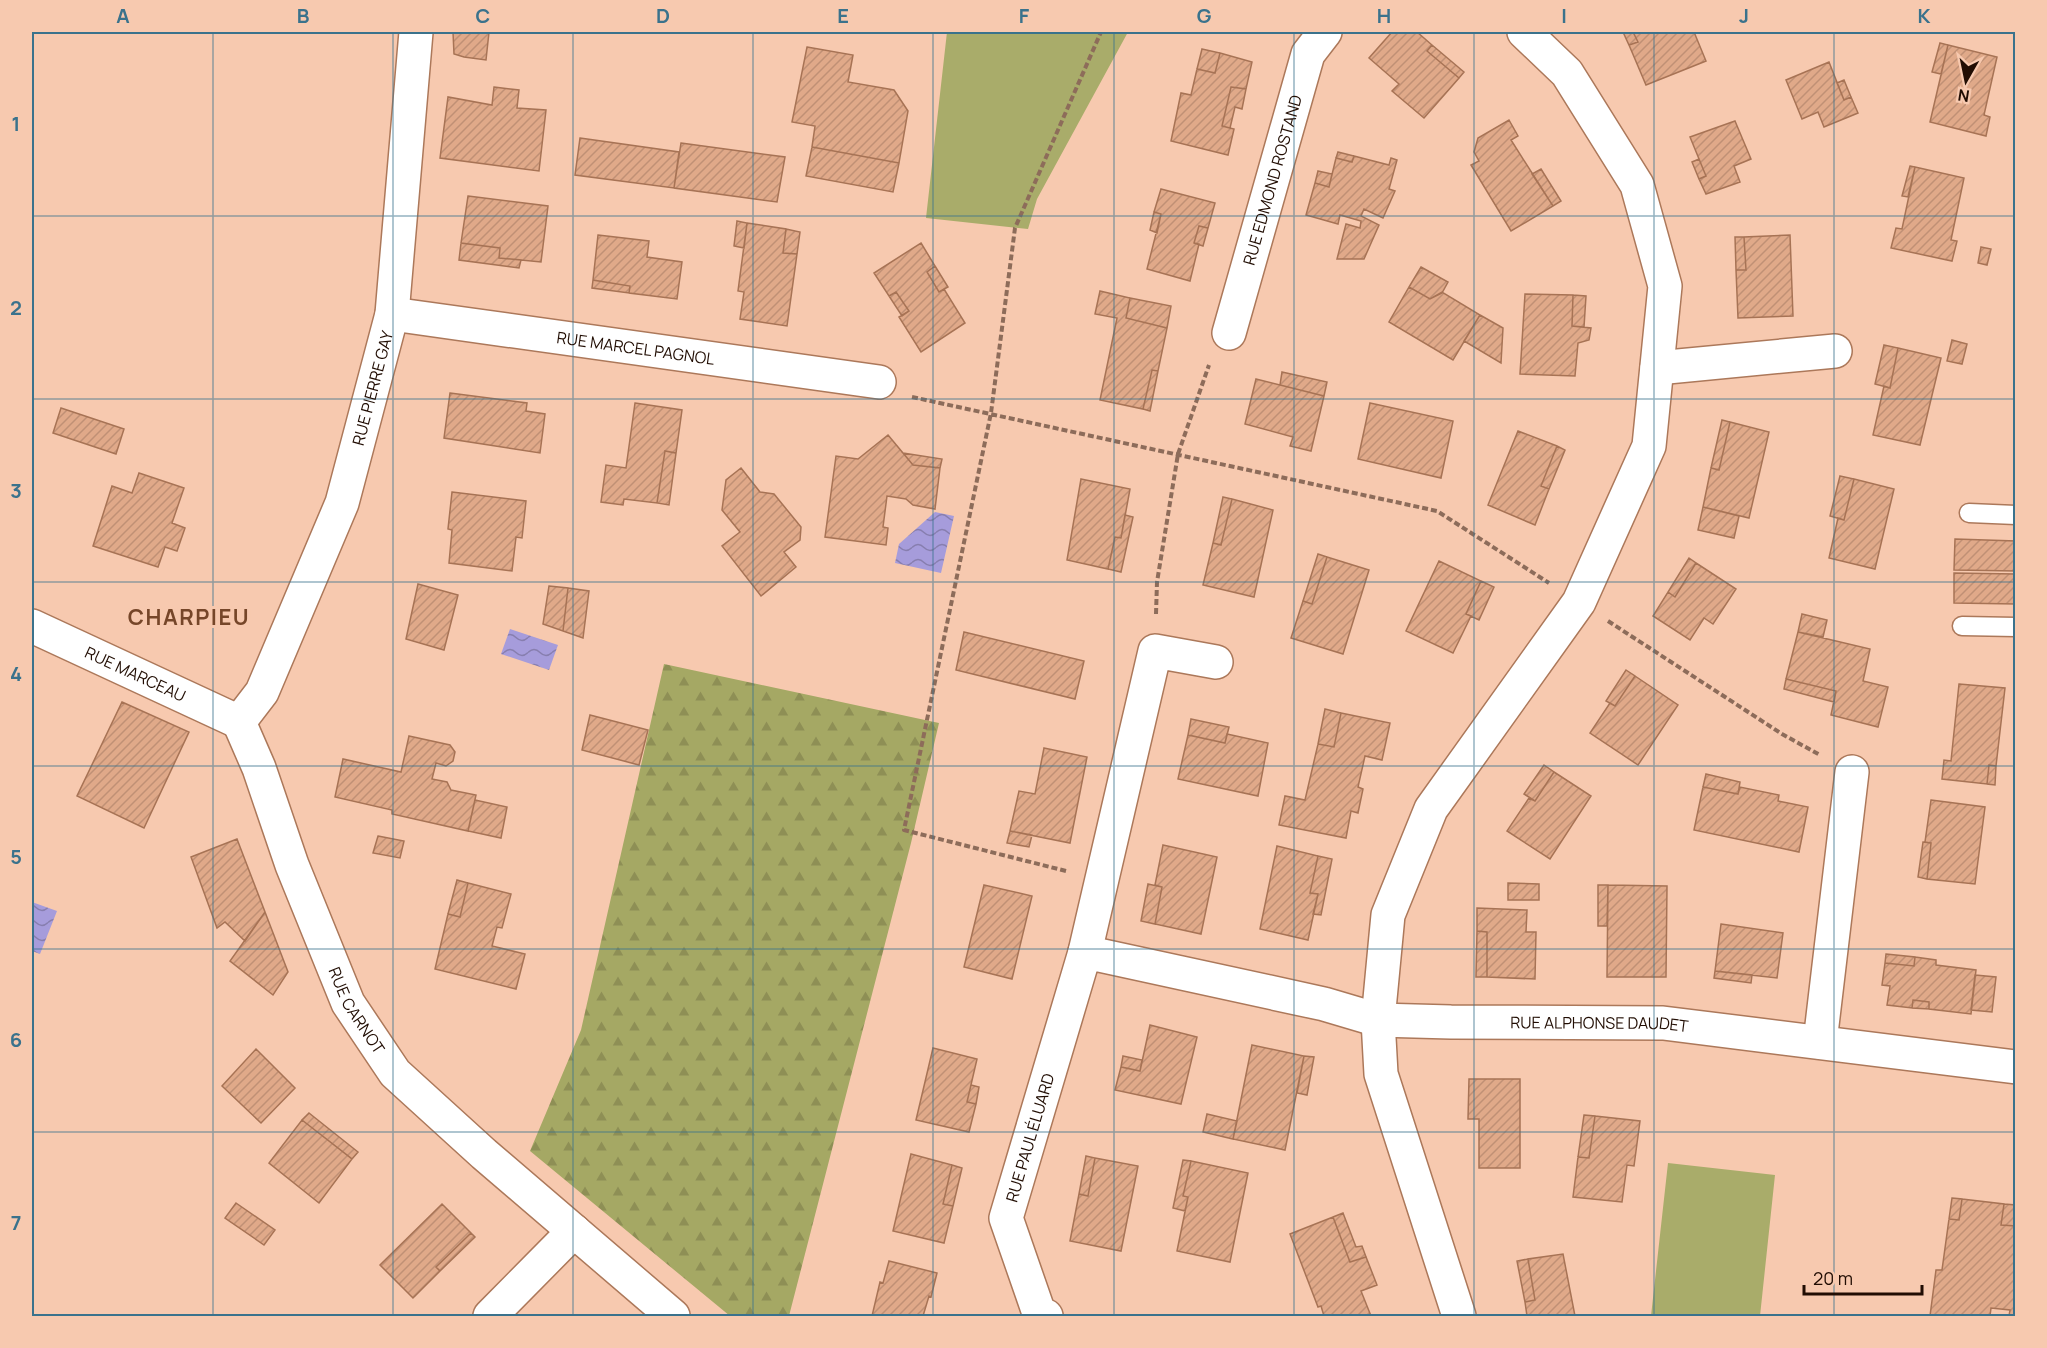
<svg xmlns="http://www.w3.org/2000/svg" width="2047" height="1348" viewBox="0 0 2047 1348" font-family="Manrope,sans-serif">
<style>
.green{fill:#a9ac6a}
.forest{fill:url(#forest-firs)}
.water{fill:url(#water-waves)}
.building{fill:url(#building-hatch);stroke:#a77355;stroke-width:1.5}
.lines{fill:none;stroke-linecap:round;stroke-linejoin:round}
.lane-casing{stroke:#ac785a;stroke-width:21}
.street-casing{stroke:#ac785a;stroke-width:36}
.secondary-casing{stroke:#ac785a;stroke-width:36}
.path{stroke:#8d6c5a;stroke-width:4;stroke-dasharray:6 3;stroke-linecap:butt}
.lane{stroke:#fff;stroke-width:18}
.street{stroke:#fff;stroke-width:33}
.secondary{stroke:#fff;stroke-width:33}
.grid{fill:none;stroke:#3a728c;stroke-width:1.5;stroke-opacity:0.55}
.labels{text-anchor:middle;stroke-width:6;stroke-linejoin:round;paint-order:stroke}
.street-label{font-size:16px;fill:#210d03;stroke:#f7c9af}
.district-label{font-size:22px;font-weight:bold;letter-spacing:1.5px;fill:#764629;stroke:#f7c9af}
.neatline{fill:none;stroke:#3a728c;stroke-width:2}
.grid-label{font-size:20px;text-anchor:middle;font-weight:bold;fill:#3a728c}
</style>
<defs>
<pattern id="forest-firs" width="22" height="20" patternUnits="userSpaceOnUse" patternTransform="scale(1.5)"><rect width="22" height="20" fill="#a5a864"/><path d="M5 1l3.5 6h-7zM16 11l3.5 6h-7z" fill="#8e8f55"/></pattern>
<pattern id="water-waves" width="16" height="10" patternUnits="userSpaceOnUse" patternTransform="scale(1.5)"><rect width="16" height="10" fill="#a69cdb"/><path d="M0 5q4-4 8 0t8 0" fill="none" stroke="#877eaf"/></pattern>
<pattern id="building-hatch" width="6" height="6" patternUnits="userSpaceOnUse" patternTransform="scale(1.5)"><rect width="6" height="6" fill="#e0a989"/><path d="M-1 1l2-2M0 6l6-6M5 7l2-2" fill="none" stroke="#c09075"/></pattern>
</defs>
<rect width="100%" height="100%" fill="#f7c9af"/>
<path class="green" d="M947,32h181l-91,167 -9,30 -102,-11z
M1668,1163l107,12 -15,141h-109z"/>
<path class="forest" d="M664,664l275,59 -28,120 -122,473h-59l-200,-165 51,-121z"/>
<path class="water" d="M935,512l19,4 -13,57 -46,-10 4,-19z
M510,629l48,16 -9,25 -48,-16z
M32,902l25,9 -17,43 -8,-3z"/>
<path class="building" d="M453,32h36l-3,28 -22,-3 -10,-3z
M1392,32h25l15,13 -5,6 32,27 -35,40 -32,-27 7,-7 -30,-26z
M1623,32h10l5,10 -9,3z
M1633,32h61l12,29 -60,24 -17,-40 9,-3z
M1940,43l8,2 -7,29 -9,-2z
M1432,45l32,27 -5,6 -32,-27z
M1948,45l49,12 -13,58 6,2 -4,19 -56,-14z
M807,47l46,8 -5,27 46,8 14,21 -9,52 -87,-16 3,-21 -23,-4z
M1202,49l18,4 -5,20 -18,-4z
M1220,53l32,9 -6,27 -15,-2 -9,39 12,3 -6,26 -57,-14 10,-48 10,2 6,-26 18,4z
M1829,62l15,38 7,-3 7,16 -34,14 -6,-15 -16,7 -16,-39z
M1844,80l7,17 -7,3 -7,-17z
M494,87l25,3 -2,18 29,2 -7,61 -99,-13 8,-61 44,8z
M1231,87l15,2 -4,20 -7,-2 -5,21 -8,-2z
M1509,120l9,16 -7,4 42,66 -42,25 -40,-66 8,-4 -5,-9 4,-14z
M1735,121l16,38 -17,7 6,16 -34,12 -7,-15 7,-3 -16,-39z
M580,138l99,14 -5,36 -99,-13z
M681,143l104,14 -8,45 -103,-14z
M812,147l87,16 -6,29 -87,-16z
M1338,152l16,4 -2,6 -16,-4z
M1354,156l35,9 2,-7 6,2 -8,29 6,2 -12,27 -19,-9 -3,7 18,9 -15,34h-27l9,-35 14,4 1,-7 -21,-6 -2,9 -32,-9 9,-32 14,4 7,-29 16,4z
M1699,159l7,17 -7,3 -7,-17z
M1910,166l5,1 -7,30 -6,-1z
M1915,167l49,11 -13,62 6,1 -5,20 -61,-13 5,-20 6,1z
M1541,169l20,32 -8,5 -21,-32z
M1318,171l14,3 -3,13 -14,-4z
M1161,189l54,14 -7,25 -9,-2 -5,17 5,1 -9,37 -43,-12 14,-55 -7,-2z
M468,196l80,10 -7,56 -42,-4 1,-10 -39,-5z
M1154,212l7,2 -4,19 -7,-3z
M737,221l10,2 -3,25 -10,-2z
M747,223l39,6 -3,24 14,1 -10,72 -47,-7 4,-27 -6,-1z
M1199,226l9,2 -5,18 -9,-3z
M786,229l14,3 -3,22 -14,-1z
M598,235l51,6 -2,16 35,5 -5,37 -48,-6 1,-7 -37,-6z
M1790,235l3,81 -55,2 -2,-48h10l-2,-33z
M1735,237h9l2,33h-10z
M461,243l39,5 -1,10 22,2 -2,8 -60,-8z
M921,243l14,23 -8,6 12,20 5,-3 21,34 -44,29 -22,-35 10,-6 -13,-19 -7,4 -15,-23z
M1981,247l10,2 -4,16 -9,-2z
M935,266l13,21 -9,5 -12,-20z
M1421,267l27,15 -6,11 -12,6 -21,-12z
M593,280l37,6 -1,7 -37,-5z
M1409,287l21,12 12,-7 38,23 -27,45 -64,-38z
M1100,291l30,7 -4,20 41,10 -9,43 -6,-1 -9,39 -43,-9 17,-82 -22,-4z
M896,292l13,19 -7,5 -13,-20z
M1525,294l48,1 -1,31 19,2 -2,12 -11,3 -3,33 -55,-2z
M1573,295l13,1 -2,31 -12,-1z
M1130,298l41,8 -4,22 -41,-10z
M1480,315l23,13 -2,35 -37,-22z
M1952,340l15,4 -5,20 -15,-3z
M1884,345l14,3 -8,40 -15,-4z
M1898,348l43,10 -21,87 -47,-10 11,-49 6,2z
M1152,370l6,1 -8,40 -7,-2z
M1282,372l45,10 -3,14 -44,-11z
M1256,379l68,17 -13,55 -21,-5 3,-9 -48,-13z
M450,393l77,10 -1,8 19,3 -5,39 -96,-15z
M635,403l47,7 -6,43 -11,-2 -8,52 -33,-4 -1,6 -22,-3 5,-37 20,3z
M1370,403l83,18 -12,57 -83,-19z
M61,408l63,21 -8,25 -63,-21z
M1722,420l8,2 -11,48 -8,-2z
M1730,422l39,10 -20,86 -46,-11 8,-39 8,2z
M1518,431l39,15 -16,40 8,3 -14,36 -47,-20z
M888,435l25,30 27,3 -5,41 -22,-4 -7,-6 -19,-3 -4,31 5,1 -2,17 -61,-8 11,-81 22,3z
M1557,446l8,4 -16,39 -8,-3z
M665,451l11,2 -7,52 -12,-2z
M903,453l39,6 -2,9 -27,-3z
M741,468l19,24 14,2 27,33 -1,13 -16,12 12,15 -35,29 -39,-50 18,-14 -18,-22 4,-30z
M139,473l45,15 -12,35 13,5 -8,23 -12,-4 -7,20 -65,-21 19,-60 20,7z
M1840,476l14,3 -10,41 -14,-4z
M1081,479l49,10 -9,49 -6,-1 -7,32 -41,-9z
M1854,479l40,10 -19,80 -46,-11 9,-40 6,2z
M452,492l74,9 -4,37 -6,-1 -4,34 -63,-8 3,-33 -4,-1z
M1223,497l9,2 -11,46 -8,-2z
M1232,499l41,11 -19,87 -51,-12 10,-42 8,2z
M1703,507l36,9 -5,22 -36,-8z
M1125,515l8,2 -12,55 -13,-3 7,-32 6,1z
M1955,539l61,2v30l-62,-1z
M1318,554l9,3 -15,47 -9,-3z
M1327,557l42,13 -26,84 -52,-16 12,-37 9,3z
M1689,558l7,5 -21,34 -7,-5z
M1439,561l42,20 -15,33 5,2 -18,37 -47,-22z
M1696,563l40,26 -23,35 -9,-6 -14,22 -37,-24 15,-24 7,5z
M1954,573l62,1v30l-62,-1z
M1481,581l13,6 -15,33 -13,-6z
M418,584l40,11 -14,55 -38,-11z
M549,586l19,2 -5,43 -20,-7z
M568,588l21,3 -6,47 -20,-7z
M1802,614l25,6 -4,17 -25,-5z
M964,632l120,29 -9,38 -119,-29z
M1798,632l72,17 -7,32 25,6 -10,40 -47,-12 5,-24 -50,-12z
M1626,670l9,6 -20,30 -9,-5z
M1635,676l43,29 -40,60 -48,-32 20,-30 5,3z
M1786,679l50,12 -2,11 -50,-13z
M1959,684l46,4 -9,78 -7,-1 -2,19 -45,-5 2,-19 7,1z
M122,702l67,30 -45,96 -67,-32z
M1325,709l16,4 -7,34 -16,-3z
M1341,713l49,10 -8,37 -17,-4 -7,31 5,2 -5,24 -7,-2 -5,27 -67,-13 6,-29 20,4 13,-56 16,3z
M590,715l58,15 -9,35 -57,-15z
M1191,719l38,8 -4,16 -37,-8z
M1227,734l41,9 -10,53 -80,-17 10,-44 37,8z
M409,736l41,9 5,7 -2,9 -7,5 -10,-3 -4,16 15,3 4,8 25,5 -8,36 -76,-17v-4l-57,-13 8,-38 58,13z
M1044,748l43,9 -17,86 -60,-12 9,-40 16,3z
M1544,765l10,7 -19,29 -11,-7z
M1989,765l7,1 -1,19 -8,-1z
M1554,772l37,24 -41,63 -43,-28 22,-33 6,3z
M1706,774l34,8 -2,12 -35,-7z
M1703,787l35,7 2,-7 39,8 -1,6 30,6 -9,45 -105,-22z
M475,800l32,7 -6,31 -33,-7z
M1931,800l54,7 -10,77 -48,-5 4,-36 -6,-1z
M1010,831l22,4 -3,12 -22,-4z
M378,836l26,5 -4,17 -27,-5z
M237,839l28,73 -20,29 -20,-19 -8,6 -26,-71z
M1923,842l8,1 -4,36 -9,-2z
M1163,845l54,12 -16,77 -46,-10 7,-37 -7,-2z
M1277,846l41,10 -8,37 8,1 -10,46 -48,-11z
M1318,856l14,3 -11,56 -8,-1 5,-20 -8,-1z
M457,880l11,3 -8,34 -12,-3z
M468,883l43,11 -9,34 -5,-1 -5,19 33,8 -9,35 -81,-20 13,-55 12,3z
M1508,883l31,1v16h-31z
M1148,884l14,3 -7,37 -14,-3z
M984,885l48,11 -20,83 -48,-12z
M1598,885h10l-1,41h-9z
M1608,885l59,1 -1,91h-59z
M1477,908l50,2 -1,22h10l-1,47 -48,-2v-45l-10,-1z
M265,912l23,60 -15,23 -43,-34z
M1721,924l62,9 -6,45 -62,-7z
M1477,931l10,1v45h-11z
M1886,954l29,3 -1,9 -29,-3z
M1915,957l21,3v5l40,5 -5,44 -42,-5v-7l-16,-2 -1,8 -25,-3 3,-19 -8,-1 3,-22 29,3z
M1715,971l37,4 -1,8 -37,-5z
M1975,975l21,2 -4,35 -21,-2z
M1913,1000l16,2v7l-17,-1z
M1150,1025l47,12 -16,67 -66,-14 6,-23 19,4z
M1252,1045l52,11 -19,94 -52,-11z
M933,1048l44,11 -10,43 9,2 -7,28 -53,-12z
M256,1049l39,39 -34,35 -39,-37z
M1123,1056l19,4 -2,11 -19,-4z
M1304,1056l10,1 -7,38 -10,-2z
M1469,1079h51v89h-41v-49h-11z
M971,1085l8,2 -3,17 -9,-2z
M309,1113l49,39 -6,7 -50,-39z
M1207,1114l30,7 -4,18 -30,-7z
M1584,1115l11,1 -6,42 -11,-1z
M1595,1116l45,5 -6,45 -7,-1 -5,37 -49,-5 5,-40 11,1z
M302,1120l50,39 -33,44 -50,-40z
M911,1154l41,11 -9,39 10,2 -9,37 -51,-12z
M1086,1156l9,2 -7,38 -9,-2z
M1095,1158l43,8 -17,85 -51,-10 9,-47 9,2z
M1183,1160l8,1 -8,35 5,1 -3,14 -12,-3z
M1191,1161l57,12 -18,89 -53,-11 11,-54 -5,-1z
M952,1165l10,3 -9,38 -10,-2z
M1952,1198l10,1 -3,21 -10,-1z
M1962,1199l42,5 -3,21 15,1v90h-7l1,-6 -19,-2 -1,8h-60l6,-46h6l7,-51 10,1z
M236,1203l39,27 -11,15 -39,-27z
M442,1204l29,29 -35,34 4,4 -27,27 -33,-33z
M2004,1204l12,1v21l-15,-1z
M1343,1213l13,34 6,-1 4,11 -16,5 -17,-45z
M1333,1217l17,45 16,-5 11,28 -16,6 10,25h-47l-3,-10 -3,1 -28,-73z
M471,1233l4,4 -35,34 -4,-4z
M1563,1254l12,62h-48l-2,-14 10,-2 -7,-41z
M1528,1259l7,41 -10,2 -8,-41z
M889,1261l48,12 -6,24 -2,-1 -6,20h-51l8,-34 3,1z"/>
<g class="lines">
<defs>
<path id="lane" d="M1969,513l47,2
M1962,626l54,1"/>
<g id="street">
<path id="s1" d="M392,314l487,68"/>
<path id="s2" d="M1229,333l79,-279 17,-22"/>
<path d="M1657,368l178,-17"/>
<path d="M1085,952l70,-301 61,11"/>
<path d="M1820,1042l32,-270"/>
<path d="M490,1316l84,-85"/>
<path id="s3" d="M1046,1316l-7,-3 -33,-95 79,-266 239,52 54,16 73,2 212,1 353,44"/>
<path d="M1459,1316l-78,-242 -3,-54 10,-105 43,-106 148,-207 70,-156 16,-160 -28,-101 -70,-112 -43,-41"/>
</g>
<g id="secondary">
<path id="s4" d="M32,626l207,96"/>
<path id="s5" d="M239,722l20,46 33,97 56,138 47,70 89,81 189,162"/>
<path id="s6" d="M239,722l23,-30 80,-189 50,-189 24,-282"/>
</g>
</defs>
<use href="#lane" class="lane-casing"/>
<use href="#street" class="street-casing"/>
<use href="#secondary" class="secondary-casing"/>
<path class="path" d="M912,397l525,114 112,72
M1156,614l1,-32 21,-128 31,-89
M1608,621l174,113 38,21
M1066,871l-162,-41 87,-417 24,-185 86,-196"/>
<use href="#lane" class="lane"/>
<use href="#street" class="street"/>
<use href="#secondary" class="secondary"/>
</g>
<path class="grid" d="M213,32v1284M393,32v1284M573,32v1284M753,32v1284M933,32v1284M1114,32v1284M1294,32v1284M1474,32v1284M1654,32v1284M1834,32v1284M32,216h1984M32,399h1984M32,582h1984M32,766h1984M32,949h1984M32,1132h1984"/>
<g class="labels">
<g class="street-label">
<text dy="6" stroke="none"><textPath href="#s2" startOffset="159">RUE EDMOND ROSTAND</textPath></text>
<text dy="6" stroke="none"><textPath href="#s1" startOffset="246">RUE MARCEL PAGNOL</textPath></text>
<text dy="6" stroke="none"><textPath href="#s6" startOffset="362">RUE PIERRE GAY</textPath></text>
<text dy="6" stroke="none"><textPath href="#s4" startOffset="114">RUE MARCEAU</textPath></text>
<text dy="6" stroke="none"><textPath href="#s5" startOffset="312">RUE CARNOT</textPath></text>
<text dy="6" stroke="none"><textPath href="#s3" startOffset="908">RUE ALPHONSE DAUDET</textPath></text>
<text dy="6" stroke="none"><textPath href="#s3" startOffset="192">RUE PAUL ÉLUARD</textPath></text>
</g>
<g class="district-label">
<text x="189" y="625">CHARPIEU</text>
</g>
</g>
<rect width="2047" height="1348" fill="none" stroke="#f7c9af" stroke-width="66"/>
<g transform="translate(1966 81) rotate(189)" stroke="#f7c9af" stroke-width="4.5" paint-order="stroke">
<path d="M0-4.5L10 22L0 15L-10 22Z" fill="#210d03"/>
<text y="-9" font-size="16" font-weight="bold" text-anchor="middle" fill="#210d03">N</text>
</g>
<path d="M1804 1285v9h118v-9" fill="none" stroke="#210d03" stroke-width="3"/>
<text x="1813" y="1285" font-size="18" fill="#210d03" stroke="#f7c9af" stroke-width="4.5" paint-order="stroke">20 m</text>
<rect x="33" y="33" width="1981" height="1282" class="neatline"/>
<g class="grid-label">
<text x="123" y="23">A</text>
<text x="303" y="23">B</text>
<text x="483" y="23">C</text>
<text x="663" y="23">D</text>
<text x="843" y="23">E</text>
<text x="1024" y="23">F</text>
<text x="1204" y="23">G</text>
<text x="1384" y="23">H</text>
<text x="1564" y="23">I</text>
<text x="1744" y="23">J</text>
<text x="1924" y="23">K</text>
<text x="16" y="131">1</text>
<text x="16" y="315">2</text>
<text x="16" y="498">3</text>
<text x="16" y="681">4</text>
<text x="16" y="864">5</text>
<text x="16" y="1047">6</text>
<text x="16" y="1230">7</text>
</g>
</svg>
